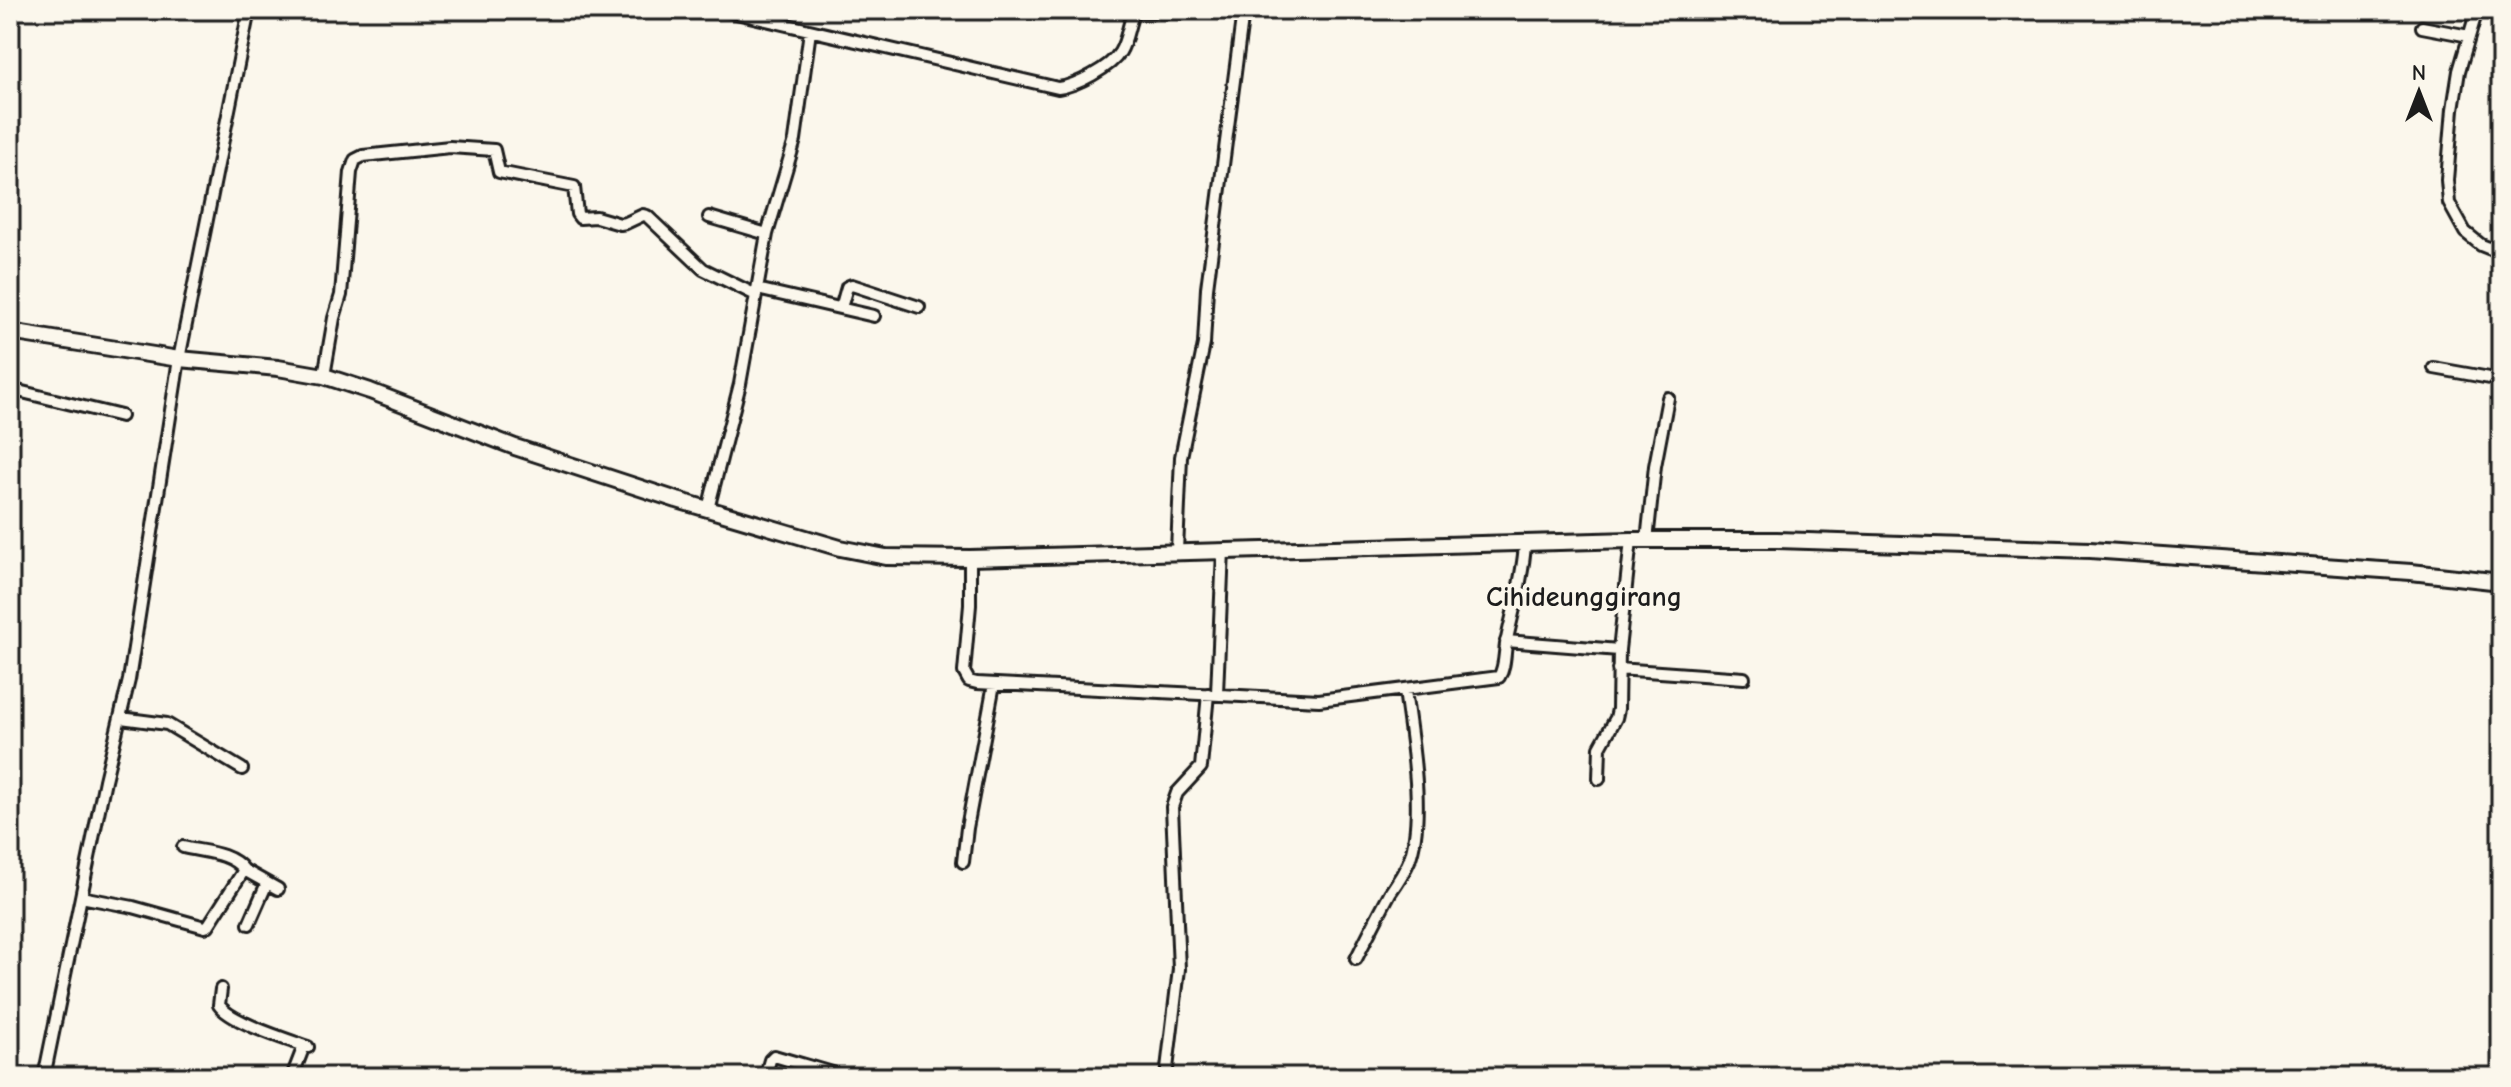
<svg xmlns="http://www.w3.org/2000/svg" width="2511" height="1087" viewBox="0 0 2511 1087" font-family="'Comic Neue',sans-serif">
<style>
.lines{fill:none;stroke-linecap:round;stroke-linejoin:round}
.street-casing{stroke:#1c1c1c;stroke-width:16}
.secondary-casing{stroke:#1c1c1c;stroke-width:20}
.street{stroke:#fbf7ec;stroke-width:10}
.secondary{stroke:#fbf7ec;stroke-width:14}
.labels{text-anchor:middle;stroke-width:8;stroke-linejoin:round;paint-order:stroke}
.quarter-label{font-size:28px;font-weight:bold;fill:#1c1c1c;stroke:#fbf7ec}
</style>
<rect width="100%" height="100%" fill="#fbf7ec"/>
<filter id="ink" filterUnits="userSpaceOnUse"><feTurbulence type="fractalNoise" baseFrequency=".0125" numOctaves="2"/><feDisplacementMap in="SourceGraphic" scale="16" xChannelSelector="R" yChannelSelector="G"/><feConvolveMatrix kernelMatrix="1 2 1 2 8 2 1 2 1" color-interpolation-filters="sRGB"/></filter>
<g filter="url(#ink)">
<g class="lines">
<defs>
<path id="street" d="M723,10l335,78c18,-2 53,-21 62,-36 7,-11 8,-26 13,-38l4,-3 43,1 13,-2
M2477,10l-18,61 -6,38 -6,71 2,23 16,29 16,13 20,8
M2422,27l47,9
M709,217l58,17
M757,289l117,27
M841,308l6,-21 5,-2 67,22
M2434,368l67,12
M324,376l10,-58 7,-23 10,-123 4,-12 8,-4 87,-9 44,3 5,22 75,15 3,27 3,4 16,-1 24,7 6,-1 17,-8 4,1 56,53 53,26
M10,383l3,-51
M10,389l111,27
M708,509l32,-125 27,-150 28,-94 15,-109
M1647,541l8,-75 13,-68
M1177,551l4,-94 23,-113 3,-56 35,-269 5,-9
M970,558v47l-6,67 5,9 8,2 342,17 180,-23c7,-11 5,-26 8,-38 7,-32 16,-63 18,-95
M1506,641l113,9
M1618,669l126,9
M1217,693l6,-143
M121,718l46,6 75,45
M1599,779l1,-32 16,-29 2,-9 1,-59 12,-110
M183,847c20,5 48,5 61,23
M963,862l4,-34 27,-144
M81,897l52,10 72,20 3,-1 36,-56 34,19
M249,924l18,-41
M1356,959c11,-22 22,-44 34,-66 7,-10 14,-20 19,-32 17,-45 2,-123 -4,-171
M221,989l-2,16c11,17 69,35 89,42
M44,1077l61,-297 24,-100 50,-321 70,-349
M292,1077l12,-31
M765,1077l5,-17 4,-4 72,21
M1166,1077l13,-108 -7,-162 5,-14 24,-26 7,-73"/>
<path id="secondary" d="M10,332l169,27 99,9 46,8 46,15 145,56 162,53 163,48 46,9 84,1 661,-18h146l313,10 321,22 90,10"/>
</defs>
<use href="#street" class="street-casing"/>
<use href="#secondary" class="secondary-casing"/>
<use href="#street" class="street"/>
<use href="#secondary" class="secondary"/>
</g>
</g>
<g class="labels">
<g class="quarter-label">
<text x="1584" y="606">Cihideunggirang</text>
</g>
</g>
<rect width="2511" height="1087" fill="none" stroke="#fbf7ec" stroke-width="40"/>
<rect x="20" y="20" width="2471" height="1047" fill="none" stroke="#1c1c1c" stroke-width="3" filter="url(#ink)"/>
<g transform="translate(2419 92)" stroke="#fbf7ec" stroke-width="6" paint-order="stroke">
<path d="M0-6L14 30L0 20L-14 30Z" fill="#1c1c1c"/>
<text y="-12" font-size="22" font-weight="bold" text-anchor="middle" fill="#1c1c1c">N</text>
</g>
</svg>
